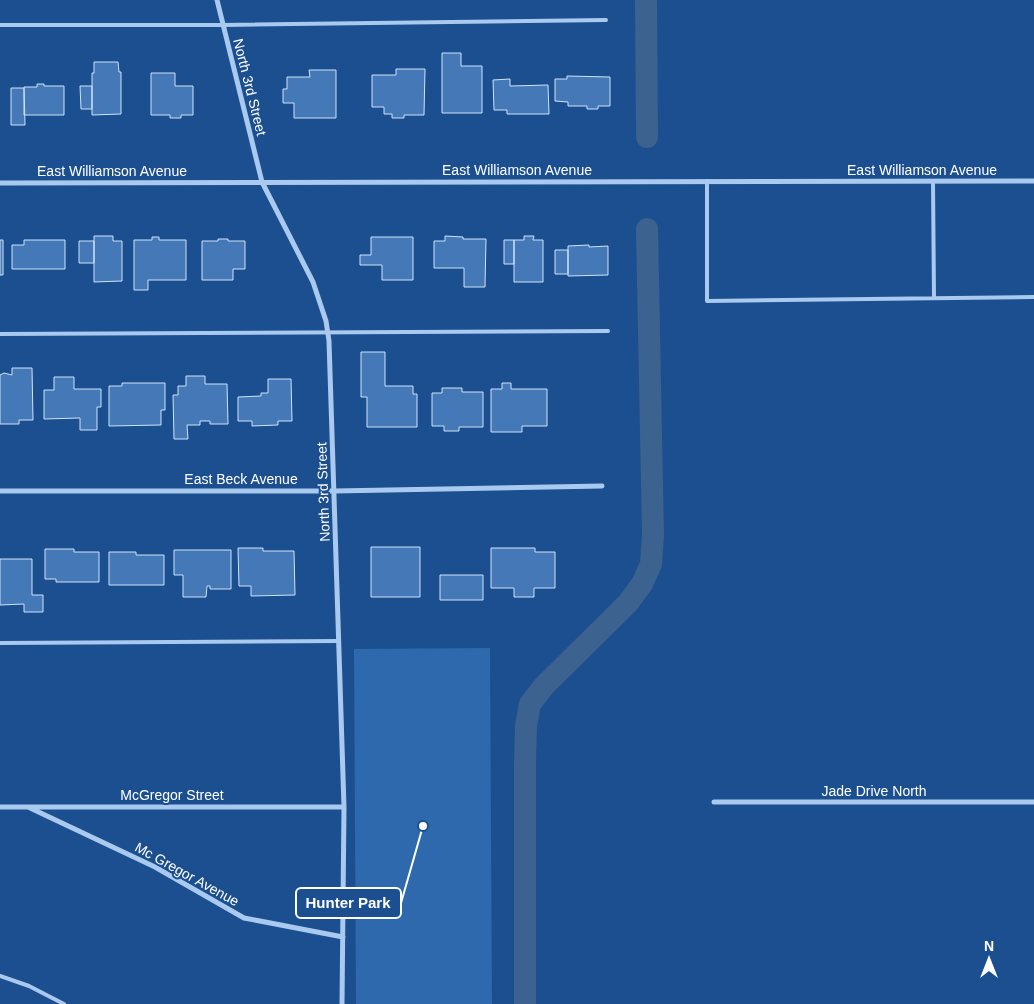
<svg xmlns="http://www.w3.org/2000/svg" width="1034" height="1004" viewBox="0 0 1034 1004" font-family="Helvetica,sans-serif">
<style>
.park{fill:#2e69ad}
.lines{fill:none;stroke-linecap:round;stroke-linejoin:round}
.canal{stroke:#3c6290;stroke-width:22}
.building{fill:#4478b7;stroke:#cfe3fa}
.lane{stroke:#a9c9ee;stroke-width:4}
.street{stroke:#a9c9ee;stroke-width:5}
.labels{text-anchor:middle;stroke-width:4;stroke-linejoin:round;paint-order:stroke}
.street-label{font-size:14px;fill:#fff;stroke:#1b4f8f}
.leader{fill:none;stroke:#fff;stroke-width:2}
.callout-dot{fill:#fff;stroke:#1b4f8f;stroke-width:2}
.callout{fill:#1b4f8f;stroke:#fff;stroke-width:2}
.callout-label{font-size:15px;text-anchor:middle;font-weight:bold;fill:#fff}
</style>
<rect width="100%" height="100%" fill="#1b4f8f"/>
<path class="park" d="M490,648l2,356h-136l-2,-355z"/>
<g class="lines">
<path class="canal" d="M646,0l1,137
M525,1004v-241l1,-37 4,-22 14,-18 84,-83 14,-19 9,-20 2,-29 -6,-306"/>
</g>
<path class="building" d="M442,53h19v13h21v47h-40z
M94,62h24l1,10h2v42l-29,1v-42h2z
M396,69h29l-1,46h-20v3h-12v-4h-8v-7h-12v-32h24z
M309,70h27v48h-42v-15h-11v-14h4v-12h23z
M151,73h24v13h18v29h-12v3h-11v-3h-19z
M567,76l43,1v29h-12v3h-11v-3h-19v-4l-13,-1v-22h12z
M510,79v7l38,-1 1,29h-42v-4h-13l-1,-30z
M37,84h7v2h20v29h-40v-28h13z
M80,86h12v23h-11z
M11,88h13l1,37h-14z
M94,236h19v5h9v40l-28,1z
M445,236l18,1v2h23l-1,48h-21v-19h-30v-27h11z
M524,236h10l-1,4h10v42h-29v-42h10z
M152,237h7v3h27v40h-38v10h-14v-50h18z
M371,237h42v43h-31v-15h-22v-10h11z
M218,239h10v2h17v28h-12v11h-31v-39h16z
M0,240h3v35h-3z
M24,240h41v29h-53v-24h12z
M504,240h10v24h-10z
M79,241h15v22h-15z
M589,245v2l19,-1v29l-40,1v-30z
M555,250h13v24h-13z
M361,352h24v34h28v8h4v33h-50v-30h-6z
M12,368h20l1,52h-14v4h-19v-49l4,-2 8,2z
M186,376h19v8h22l1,40h-18v-3h-10v4h-13l1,14h-14l-1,-44h5v-9h8z
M54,377h20v12h27v18h-4v23h-17v-12l-36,1v-29h10z
M268,379h23l1,42h-14v4l-26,1v-5h-14v-24l23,-1v-3h7z
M122,383h43v27h-4v15l-52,1v-40h13z
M502,383h9v6h36v37h-25v6h-31v-43h11z
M442,388h20v4h21v35h-24v4h-15v-5h-12v-33h10z
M371,547h49v50h-49z
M238,548h25v3h31l1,44 -44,1v-10h-12z
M491,548h44v4h20v36h-21v9h-20v-9h-23z
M45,549h29v3h25v30h-43v-3h-11z
M174,550h57v39h-21v-3h-3l-1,11h-23v-22h-9z
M109,552h27v3h28v30h-55z
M0,559h32v36h11v17h-19v-8l-24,1z
M440,575h43v25h-43z"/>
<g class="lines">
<path class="lane" d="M0,25h223l383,-5
M707,181v120l327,-4
M933,181l1,117
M0,334l608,-3
M0,643l339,-2
M0,976l29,10 35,18"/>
<path class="street" d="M217,0l45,182 51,100 13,39 3,20 15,466 -2,197
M0,183l1034,-2
M0,491h335l267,-5
M714,802h320
M0,807h344
M28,807l127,60 89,51 99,19"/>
</g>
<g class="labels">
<g class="street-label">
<text transform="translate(250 87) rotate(76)" y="5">North 3rd Street</text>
<text x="517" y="175">East Williamson Avenue</text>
<text x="922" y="175">East Williamson Avenue</text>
<text x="112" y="176">East Williamson Avenue</text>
<text x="241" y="484">East Beck Avenue</text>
<text transform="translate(323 492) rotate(-92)" y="5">North 3rd Street</text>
<text x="874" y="796">Jade Drive North</text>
<text x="172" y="800">McGregor Street</text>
<text transform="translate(187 874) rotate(29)" y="5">Mc Gregor Avenue</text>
</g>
</g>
<path class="leader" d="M423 826L401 903"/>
<circle class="callout-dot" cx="423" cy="826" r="5"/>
<rect class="callout" x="296" y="888" width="105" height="30" rx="5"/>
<g class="callout-label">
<text x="348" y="908">Hunter Park</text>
</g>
<g transform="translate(989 959)" stroke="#1b4f8f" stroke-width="4" paint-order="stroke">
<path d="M0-4L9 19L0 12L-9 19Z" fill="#ffffff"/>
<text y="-8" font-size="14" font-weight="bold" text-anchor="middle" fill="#ffffff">N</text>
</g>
</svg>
